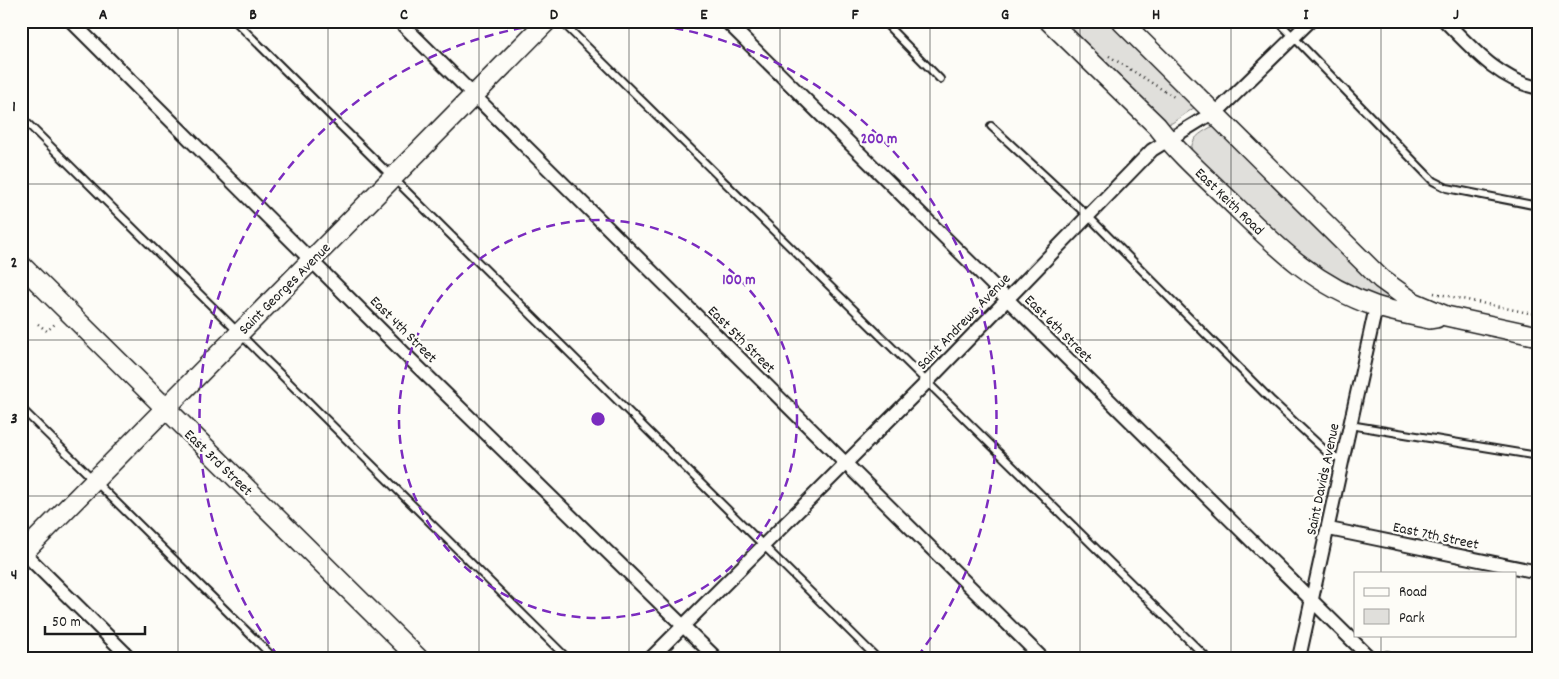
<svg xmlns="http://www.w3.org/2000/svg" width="1559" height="679" viewBox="0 0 1559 679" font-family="Dekko,sans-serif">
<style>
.green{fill:#e0dfdb;stroke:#7e7e7c}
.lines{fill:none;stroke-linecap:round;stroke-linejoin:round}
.lane-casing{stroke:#1c1c1c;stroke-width:10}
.street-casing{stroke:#1c1c1c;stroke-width:16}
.secondary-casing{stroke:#1c1c1c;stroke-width:22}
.path{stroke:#1c1c1c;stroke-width:2.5;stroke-dasharray:1 4;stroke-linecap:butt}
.lane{stroke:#fdfcf7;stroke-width:6}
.street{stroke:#fdfcf7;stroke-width:12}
.secondary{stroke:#fdfcf7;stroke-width:19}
.grid{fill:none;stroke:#1c1c1c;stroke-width:1;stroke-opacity:0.55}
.ring{fill:none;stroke:#7b2cbf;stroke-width:2.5;stroke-dasharray:9 6}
.labels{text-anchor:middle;stroke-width:4.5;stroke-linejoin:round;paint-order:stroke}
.street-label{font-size:15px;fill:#1c1c1c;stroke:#fdfcf7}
.centre{fill:#7b2cbf;stroke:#fdfcf7;stroke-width:2.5}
.ring-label{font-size:15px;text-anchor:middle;font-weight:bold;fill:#7b2cbf;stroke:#fdfcf7;stroke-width:4.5;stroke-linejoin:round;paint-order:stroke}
.neatline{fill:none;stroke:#1c1c1c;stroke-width:2}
.grid-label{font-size:16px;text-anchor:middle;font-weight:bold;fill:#1c1c1c}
</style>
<rect width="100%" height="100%" fill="#fdfcf7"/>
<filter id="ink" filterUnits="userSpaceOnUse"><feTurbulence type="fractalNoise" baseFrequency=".02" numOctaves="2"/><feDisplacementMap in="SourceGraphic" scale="10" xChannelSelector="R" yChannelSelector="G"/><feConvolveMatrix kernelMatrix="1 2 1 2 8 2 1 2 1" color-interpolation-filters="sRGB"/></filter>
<g filter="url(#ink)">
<path class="green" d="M1057,21h56l85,84 -26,18 -7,1z
M1211,127l9,2 207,183 -59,-14 -58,-31 -119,-114c0,-15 8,-19 20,-26z"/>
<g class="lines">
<defs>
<path id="lane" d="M235,21l642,637
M561,21l646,637
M883,21l57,58
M1278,21l155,160 14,7 91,18
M21,117l546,541
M991,126l96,89 185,186 58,54 13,4
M21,408l253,250
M1350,425l188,31
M1380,658l7,-3 12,3"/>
<path id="street" d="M71,21l339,338 306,299
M399,21l643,637
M726,21l644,637
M1445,21c28,28 53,58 93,67
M1329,529l209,43
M21,550l109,108
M651,658l277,-277 224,-231 70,-43 88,-86
M1299,658l77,-351"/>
<path id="secondary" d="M1049,21l108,105c21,27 47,50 72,74 45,44 84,85 146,106 18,6 37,9 55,13l6,-1
M1121,21l260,258 32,23 33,14 92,20
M21,265l397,393
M21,555l526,-534"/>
</defs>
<use href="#lane" class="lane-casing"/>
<use href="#street" class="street-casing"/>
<use href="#secondary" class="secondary-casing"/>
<path class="path" d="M1109,56l65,41
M1434,293l104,22
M38,324l9,7 9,-8"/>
<use href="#lane" class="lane"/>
<use href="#street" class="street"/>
<use href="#secondary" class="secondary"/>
</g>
</g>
<path class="grid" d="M178,21v637M328,21v637M479,21v637M629,21v637M780,21v637M930,21v637M1080,21v637M1231,21v637M1381,21v552M21,184h1517M21,340h1517M21,496h1517M1381,635v23"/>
<g class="ring">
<circle cx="598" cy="419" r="199"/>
<path d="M278 656A398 398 0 0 1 581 21M615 21A398 398 0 0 1 918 656"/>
</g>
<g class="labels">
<g class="street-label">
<text transform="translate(1230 201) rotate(44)" y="5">East Keith Road</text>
<text transform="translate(284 288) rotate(-45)" y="5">Saint Georges Avenue</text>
<text transform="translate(963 321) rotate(-46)" y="5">Saint Andrews Avenue</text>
<text transform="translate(1059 328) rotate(45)" y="5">East 6th Street</text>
<text transform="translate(404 329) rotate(45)" y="5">East 4th Street</text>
<text transform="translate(742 339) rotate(45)" y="5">East 5th Street</text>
<text transform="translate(219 462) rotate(44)" y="5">East 3rd Street</text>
<text transform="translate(1322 479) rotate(-78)" y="5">Saint Davids Avenue</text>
<text transform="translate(1436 535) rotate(12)" y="5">East 7th Street</text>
</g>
</g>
<circle cx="598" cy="419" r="8" class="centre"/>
<g class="ring-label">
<text x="879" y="143">200 m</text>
<text x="739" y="284">100 m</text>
</g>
<rect width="1559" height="679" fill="none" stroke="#fdfcf7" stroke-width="55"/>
<rect x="1354" y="572" width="162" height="65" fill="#fdfcf7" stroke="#a3a29f"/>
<rect x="1364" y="588" width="25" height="8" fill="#fdfcf7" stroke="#a3a29f"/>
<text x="1399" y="596" font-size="15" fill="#1c1c1c">Road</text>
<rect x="1364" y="609" width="25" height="15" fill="#e0dfdb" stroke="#a3a29f"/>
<text x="1399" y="622" font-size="15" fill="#1c1c1c">Park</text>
<path d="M45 626v8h100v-8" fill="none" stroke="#1c1c1c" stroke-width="2.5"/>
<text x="52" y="626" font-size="15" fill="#1c1c1c" stroke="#fdfcf7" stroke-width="4" paint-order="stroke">50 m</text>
<rect x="28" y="28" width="1504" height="624" class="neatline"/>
<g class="grid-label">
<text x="103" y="19">A</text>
<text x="253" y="19">B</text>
<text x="404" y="19">C</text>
<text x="554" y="19">D</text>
<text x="704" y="19">E</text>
<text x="855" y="19">F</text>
<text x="1005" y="19">G</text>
<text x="1156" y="19">H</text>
<text x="1306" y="19">I</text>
<text x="1456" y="19">J</text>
<text x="14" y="111">1</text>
<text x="14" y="267">2</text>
<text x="14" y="423">3</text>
<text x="14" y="579">4</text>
</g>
</svg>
